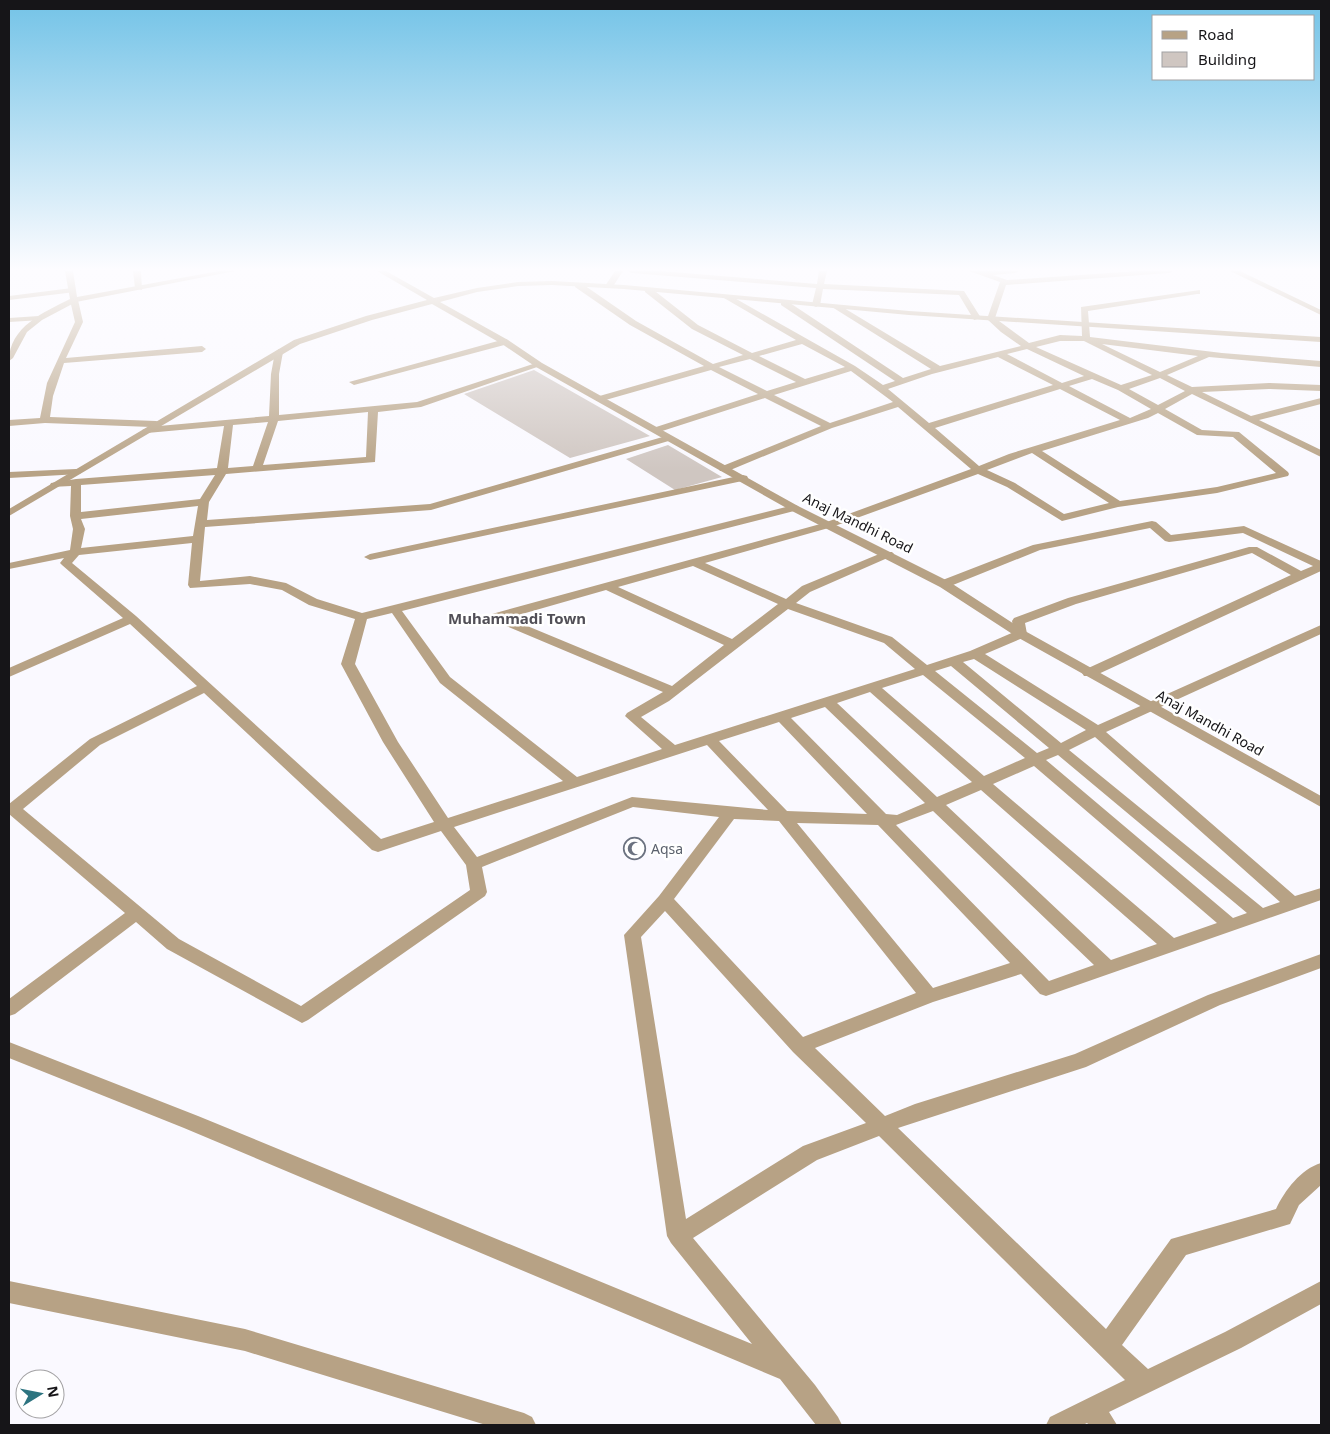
<svg xmlns="http://www.w3.org/2000/svg" width="1330" height="1434" viewBox="0 0 1330 1434" font-family="'Noto Sans',sans-serif">
<style>
.building{fill:#cfc6c1}
.lines{fill:none;stroke-linecap:round;stroke-linejoin:round}
.minor{fill:#b7a285;fill-rule:evenodd}
.tertiary{fill:#b7a285;fill-rule:evenodd}
.labels{text-anchor:middle;stroke-width:5;stroke-linejoin:round;paint-order:stroke}
.street-label{font-size:14px;fill:#161518;stroke:#fff}
.worship-label{font-size:14px;fill:#5b616d;stroke:#fff;text-anchor:start}
.neighbourhood-label{font-size:15px;font-weight:bold;fill:#514f57;stroke:#fff}
</style>
<rect width="100%" height="100%" fill="#faf9ff"/>
<path class="building" d="M534,370l116,66 -80,22 -106,-64z
M668,445l54,32 -47,13 -49,-31z"/>
<g class="lines">
<path class="minor" d="M133,271h8l1,19 -7,-2z
M615,271h8l-11,17h-6l-1,-2z
M628,271h32l157,13 2,-13h8l-3,13 140,7 17,27 -7,2 -15,-25 -136,-6 -3,16 -4,2 -4,-2 4,-17 -184,-15z
M969,271h50l-4,2 -22,2 14,5 131,-9h35l-4,2 -163,12 -11,33 34,25 31,-8 22,1 -1,-29 119,-17v4h-3l-109,17 2,26 132,16 99,8v6l-112,-10 -42,18 25,12 77,-4 52,2v6l-52,-2 -67,3 49,24 70,-18v6l-62,16 62,30v7l-129,-63 -27,15 37,21 37,2 49,40 1,2 -1,2 -71,17 -99,14 -56,14 -55,-34 -29,-13 -146,53 -127,36 81,36 16,-13 82,-34h8l2,2 -2,2 -82,36 -14,11 96,34 35,28 43,-14 44,-19 -2,-11 2,-3 54,-20 181,-51h8l44,24 12,-5 -70,-33 -74,9 -4,-1 -15,-13 -110,22 -92,37 -4,1 -6,-4 2,-3 93,-36 119,-24 4,1 15,13 73,-9 77,35v10l-227,105h-10l-2,-3 2,-3 207,-95 -39,-22 -176,51 -51,19 2,11 -2,3 -40,17 113,71 223,-100v9l-215,98 189,164 26,-8v12l-275,96 -6,-2 -19,-20 -88,28 -118,46 70,68 30,-12 160,-50 133,-59 113,-41v14l-101,37 -134,62 -188,61 208,201 65,-90 105,-30c9,-19 25,-40 45,-46v22l-22,20 -9,19 -104,31 -64,90 26,24 77,-37 96,-51v23l-80,44 -132,64 8,13h-28l-2,-2 -4,2h-37l4,-8 75,-37 -246,-244 -62,24 -124,78 122,147 23,32 4,8h-26l-36,-46 -596,-251 -175,-70v-16l189,74 554,228 -81,-101 -4,-7 -43,-301 35,-39 60,-79 -86,-10 -151,60 5,25 -2,4 -177,124 -6,3 -135,-74 -31,-27 -121,92 -6,2v-17l116,-86 -116,-99v-10l81,-65 107,-53 -67,-62 -121,53v-9l114,-50 -61,-53 -2,-2 4,-5 -55,11v-6l61,-13 3,-21 -3,-13 1,-30 -20,1 -1,-2 1,-2 25,-4 141,-11 7,-42 -77,7 -5,-3 9,-3 -106,-4 -36,3v-6l31,-2 7,-35 28,-61 -5,-22 4,-2 4,2 5,22 -17,36 136,-12 4,3 -4,3 -138,11 -11,33 -3,21 106,4 3,1v4l110,-10 2,-42 4,-22 4,-3 4,3 -4,22v41l138,-13 119,-39 7,2 -122,42 -43,5 -3,50 -149,12 -17,28 -2,18 223,-16 236,-68 3,-1 5,3 -2,2 -241,70 -226,17 -5,54 50,-5 36,7 31,16 45,14 432,-108 4,1 1,2 -1,2 -396,101 48,66 127,100 85,-28 -37,-33 2,-3 36,-21 -171,-72 -2,-3 2,-3 332,-91 147,-54 -73,-62 -66,21 -104,43h-8l-1,-2 1,-2 101,-41 -56,-28 -106,34h-6v-4l105,-34 -47,-24 -109,31h-6v-4l108,-31 -74,-41 -55,-38v-4h6l55,38 77,43 30,-9 -51,-26 -47,-37v-4h6l47,37 54,28 44,-13 -72,-42 7,-2 124,70 28,19 12,-4 -114,-76v-4h6l116,77 28,-9 -99,-62 7,-2 101,61 81,-20 -20,-14 -14,-13 13,-37zM1060,341h24l68,34 -31,10 -85,-38zM802,344l43,23 -40,12 -46,-23zM1102,344l96,12 -38,16zM1027,349l57,27 -22,7 -55,-29zM998,357l55,28 -124,38 -41,-34 44,-15zM750,359l46,23 -29,9 -48,-24zM851,371l42,31 -63,21 -56,-28zM1160,378l25,13 -27,14 -29,-16zM1092,379l26,11 33,19 -21,9 -61,-32zM1060,389l60,31 -111,34 -30,12 -44,-38zM368,412l-2,45 -103,8 15,-44zM1158,413l39,22 36,2 43,36 -59,14 -97,14 -78,-50 106,-33zM268,422l-15,44 -25,2 5,-43zM1032,453l77,50 -45,11 -49,-31 -28,-13zM215,475l-15,24 -119,13v-27zM198,506l-5,30 -112,12 4,-19 -4,-10zM192,543l-4,42 2,3 60,-4 32,6 27,15 46,14 -14,45 42,78 51,80 -53,17 -245,-223 -64,-53 7,-8zM693,566l85,38 -46,35 -114,-52zM606,590l118,55 -52,41 -164,-68zM788,609l96,34 31,26 -240,76 -34,-28 28,-16zM392,613l48,70 123,98 -115,37 -50,-76 -43,-78 12,-45zM974,659l112,71 -25,13 -98,-81zM951,666l98,82 -12,5 -102,-82zM923,675l102,83 -41,18 -102,-88zM870,692l102,90 -35,15 -100,-94zM204,693l168,157 6,2 63,-21 25,34 4,25 -169,116 -122,-67 -156,-130 77,-64zM825,707l100,96 -28,12 -11,-1 -95,-96zM779,722l88,92 -80,-3 -68,-70zM1095,737l185,165 -17,6 -194,-158zM707,745l61,65 -136,-13 -155,60 -23,-30zM1058,755l189,158 -14,5 -187,-158zM1034,766l183,157 -43,15 -181,-154zM981,790l176,154 -46,16 -165,-155zM933,811l161,154 -45,16 -153,-156zM734,819l45,2 137,172 -113,44 -129,-138zM797,823l81,2 132,138 -77,25zM665,911l128,141 73,71 -63,23 -117,73 -45,-282z
M1230,271h10l81,39v5z
M72,288l4,2 -1,2 -66,8v-4z
M39,316h3v4l-33,2v-4z
M505,339l3,1v4l-154,41 -5,-3z
M76,469l5,3 -1,2 -71,4v-6z
M743,475l4,1 1,2 -1,2 -377,80 -6,-3 6,-3z
M9,1281l236,48 279,84 8,4 4,8h-50l-241,-74 -236,-48z"/>
<path class="tertiary" d="M65,271h8l4,26 142,-26h16l-159,31 -34,18 -15,12 -14,26 -4,3c0,-34 35,-49 61,-62z
M377,271h9l48,27 43,-10 41,-6 34,-1 72,4 285,26 412,26v5l-412,-27 -285,-26 -72,-4 -34,1 -41,6 -37,10 68,38 34,23 256,143 150,75 77,50 296,165v11l-304,-170 -77,-50 -150,-77 -254,-143 -34,-23 -70,-40 -60,16 -72,24 -291,172v-7l285,-169 72,-24 61,-16z"/>
</g>
<linearGradient id="sky" x2="0" y2="1"><stop stop-color="#73c3e7"/><stop offset="0.57" stop-color="#fdfcff"/><stop offset="1" stop-color="#fdfcff" stop-opacity="0"/></linearGradient>
<rect width="1330" height="472" fill="url(#sky)"/>
<defs>
<symbol id="mosque-ring" viewBox="-11 -11 22 22"><circle r="9.5" fill="#fff" stroke="#6b7280" stroke-width="1.5"/><path d="M3.5-4.9A6 6 0 1 0 3.5 4.9A5 5 0 1 1 3.5-4.9Z" fill="#6b7280"/></symbol>
</defs>
<g fill-rule="evenodd">
<use href="#mosque-ring" x="622" y="836" width="25" height="25"/>
</g>
<g class="labels">
<g class="street-label">
<text transform="translate(858 523) rotate(26)" y="5">Anaj Mandhi Road</text>
<text transform="translate(1210 723) rotate(29)" y="5">Anaj Mandhi Road</text>
</g>
<g class="worship-label">
<text x="651" y="854">Aqsa</text>
</g>
<g class="neighbourhood-label">
<text x="517" y="624">Muhammadi Town</text>
</g>
</g>
<rect width="1330" height="1434" fill="none" stroke="#161518" stroke-width="20"/>
<rect x="1152" y="15" width="162" height="65" fill="#ffffff" stroke="#a2a1a3"/>
<rect x="1162" y="31" width="25" height="8" fill="#b7a285" stroke="#a2a1a3"/>
<text x="1198" y="40" font-size="15" fill="#161518">Road</text>
<rect x="1162" y="52" width="25" height="15" fill="#cfc6c1" stroke="#a2a1a3"/>
<text x="1198" y="65" font-size="15" fill="#161518">Building</text>
<g transform="translate(40 1394) rotate(80)"><circle r="24" fill="#ffffff" stroke="#a2a1a3"/>
<path d="M0-4L9 19L0 12L-9 19Z" fill="#2d7480"/>
<text y="-8" font-size="14" font-weight="bold" text-anchor="middle" fill="#161518">N</text>
</g>
</svg>
